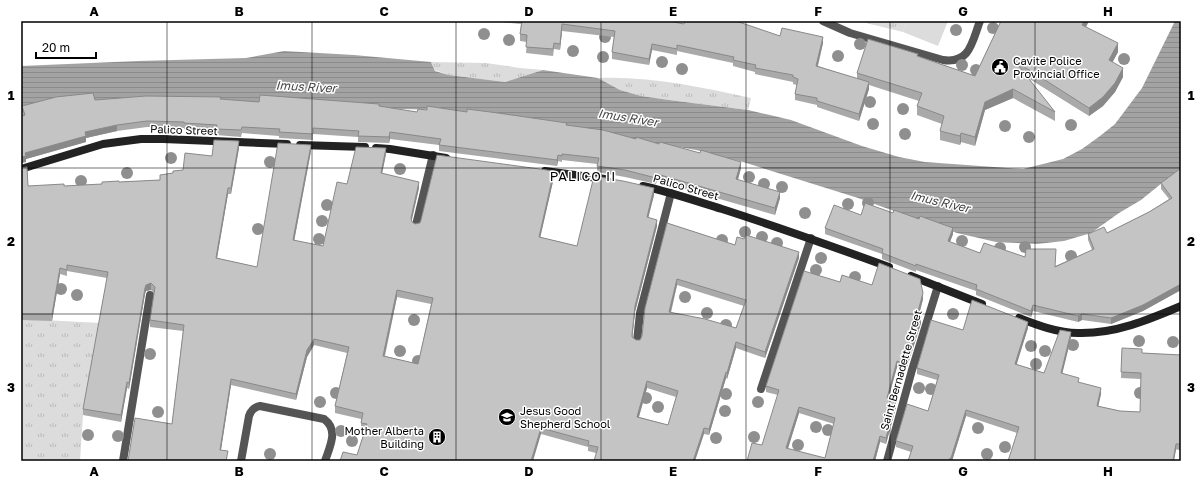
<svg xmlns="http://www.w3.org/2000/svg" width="1202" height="482" viewBox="0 0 1202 482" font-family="'Golos Text',sans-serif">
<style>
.grass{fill:url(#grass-tufts)}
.garden{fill:#dcdcdc}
.water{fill:url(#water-rules)}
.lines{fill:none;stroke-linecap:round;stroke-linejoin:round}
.lane{stroke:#555;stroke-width:8}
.street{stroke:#555;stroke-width:8}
.secondary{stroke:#222;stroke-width:8}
.tree{fill:#8f8f8f}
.wall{fill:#a9a9a9;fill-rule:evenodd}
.shaded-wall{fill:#898989}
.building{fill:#c4c4c4;stroke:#898989;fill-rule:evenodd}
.grid{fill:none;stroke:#000;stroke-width:1;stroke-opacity:0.55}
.labels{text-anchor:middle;stroke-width:3;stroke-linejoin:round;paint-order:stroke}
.poi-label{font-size:11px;fill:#000;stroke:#fff;text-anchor:start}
.street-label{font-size:11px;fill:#000;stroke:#fff}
.water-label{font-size:12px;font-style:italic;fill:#444;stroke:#fff}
.quarter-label{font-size:13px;letter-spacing:1px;fill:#000;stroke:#fff}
.neatline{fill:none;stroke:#000;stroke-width:1.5}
.grid-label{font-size:13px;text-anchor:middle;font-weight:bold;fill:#000}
</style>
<defs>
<pattern id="grass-tufts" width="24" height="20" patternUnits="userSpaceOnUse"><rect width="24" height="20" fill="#dcdcdc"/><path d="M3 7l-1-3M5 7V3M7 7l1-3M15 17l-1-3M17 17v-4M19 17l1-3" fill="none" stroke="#bbb"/></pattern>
<pattern id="water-rules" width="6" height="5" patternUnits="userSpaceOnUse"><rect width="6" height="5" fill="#a3a3a3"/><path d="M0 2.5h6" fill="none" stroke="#8b8b8b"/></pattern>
</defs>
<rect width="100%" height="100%" fill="#fff"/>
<path class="grass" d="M858,21h49l-4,11z
M431,62l55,1 34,5 23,2 -38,12 -56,-7 -14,-5z
M598,78c52,-2 103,9 153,20l-3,12 -79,-10 -28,-4 -21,-6z
M24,319l76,4 -17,92 -3,46h-59v-141z"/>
<path class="garden" d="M907,21h41l-10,25 -35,-14z"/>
<path class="water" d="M1175,21h6v148l-19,14 -21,17 -22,13 -28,20 -27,8 -27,3 -41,-2 -39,-9 -41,-14 -58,-21 -115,-36 -47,-12 -184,-32 -67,-8 -299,-7 -125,8v-45l117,-5 108,-3 38,-7 70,4 77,7 4,9 14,4 56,7 38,-12 55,8 22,12 21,6 28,4 79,10 22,5 21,5 71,26 37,11 26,5 98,7 40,-10 19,-10 18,-13 15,-12 27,-36z"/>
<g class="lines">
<path class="lane" d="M823,21l27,12 93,27c27,4 29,-18 37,-39
M761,389l50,-151"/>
<path class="street" d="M416,225l17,-70
M637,341l3,-28 31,-120
M123,461l27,-166
M241,461l8,-45c2,-6 5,-9 11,-10l64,13c15,11 6,27 1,42
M887,461l25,-91 26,-84"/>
<path class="secondary" d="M300,145l65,2
M376,148l14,1 56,9
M21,169l82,-25 15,-2 23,-3h22l124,5
M545,171l60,8
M643,186c27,6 53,15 79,23 56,18 112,38 167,58
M911,276l71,28
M1019,318c18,7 39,15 59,15 37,1 70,-13 103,-27"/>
</g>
<g class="tree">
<circle cx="993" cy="28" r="6"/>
<circle cx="956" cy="30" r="6"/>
<circle cx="484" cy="34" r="6"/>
<circle cx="605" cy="37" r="6"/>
<circle cx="509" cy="40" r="6"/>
<circle cx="860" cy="44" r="6"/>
<circle cx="573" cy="51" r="6"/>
<circle cx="838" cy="56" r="6"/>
<circle cx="603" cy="57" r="6"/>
<circle cx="1124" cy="59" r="6"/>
<circle cx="662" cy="62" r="6"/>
<circle cx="962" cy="65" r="6"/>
<circle cx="682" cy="69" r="6"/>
<circle cx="976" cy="70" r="6"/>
<circle cx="870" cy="102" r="6"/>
<circle cx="903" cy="109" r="6"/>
<circle cx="873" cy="124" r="6"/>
<circle cx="1071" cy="125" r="6"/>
<circle cx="1005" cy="126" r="6"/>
<circle cx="905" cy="134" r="6"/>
<circle cx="1029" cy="137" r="6"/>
<circle cx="171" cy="158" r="6"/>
<circle cx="270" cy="162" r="6"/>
<circle cx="400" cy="169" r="6"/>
<circle cx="127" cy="173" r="6"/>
<circle cx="749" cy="177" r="6"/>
<circle cx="81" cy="181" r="6"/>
<circle cx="764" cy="184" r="6"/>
<circle cx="782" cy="187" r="6"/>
<circle cx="868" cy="203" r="6"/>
<circle cx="848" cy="204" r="6"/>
<circle cx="327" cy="205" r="6"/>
<circle cx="805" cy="213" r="6"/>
<circle cx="322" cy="221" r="6"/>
<circle cx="258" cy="229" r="6"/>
<circle cx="745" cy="232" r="6"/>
<circle cx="762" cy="237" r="6"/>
<circle cx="319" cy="239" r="6"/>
<circle cx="722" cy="240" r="6"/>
<circle cx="962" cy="241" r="6"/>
<circle cx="777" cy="243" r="6"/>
<circle cx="1025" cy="247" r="6"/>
<circle cx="1000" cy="248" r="6"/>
<circle cx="1071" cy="256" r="6"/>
<circle cx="821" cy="258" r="6"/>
<circle cx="816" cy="270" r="6"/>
<circle cx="855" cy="277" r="6"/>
<circle cx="61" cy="289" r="6"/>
<circle cx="77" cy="295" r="6"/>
<circle cx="685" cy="297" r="6"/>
<circle cx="707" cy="313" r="6"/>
<circle cx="953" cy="314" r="6"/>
<circle cx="414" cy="320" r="6"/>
<circle cx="726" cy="325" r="6"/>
<circle cx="1139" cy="341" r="6"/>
<circle cx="1173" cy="342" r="6"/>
<circle cx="1073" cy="345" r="6"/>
<circle cx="1031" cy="346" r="6"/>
<circle cx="400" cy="351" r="6"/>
<circle cx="1045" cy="351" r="6"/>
<circle cx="150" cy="354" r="6"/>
<circle cx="418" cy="361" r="6"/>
<circle cx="1036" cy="364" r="6"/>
<circle cx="919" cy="388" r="6"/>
<circle cx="931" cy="389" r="6"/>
<circle cx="336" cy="393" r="6"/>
<circle cx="1140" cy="393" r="6"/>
<circle cx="726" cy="394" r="6"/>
<circle cx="646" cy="398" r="6"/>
<circle cx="320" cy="402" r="6"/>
<circle cx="758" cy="402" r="6"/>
<circle cx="658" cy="407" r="6"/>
<circle cx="725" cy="411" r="6"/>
<circle cx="158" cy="412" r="6"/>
<circle cx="816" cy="427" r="6"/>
<circle cx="978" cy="428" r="6"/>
<circle cx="828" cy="430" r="6"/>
<circle cx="341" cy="431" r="6"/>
<circle cx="88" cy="435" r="6"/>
<circle cx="118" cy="436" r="6"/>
<circle cx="754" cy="437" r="6"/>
<circle cx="716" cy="438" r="6"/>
<circle cx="352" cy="441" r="6"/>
<circle cx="798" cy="445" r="6"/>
<circle cx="1005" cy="447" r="6"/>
<circle cx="270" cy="454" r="6"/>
<circle cx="987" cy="454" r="6"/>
</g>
<path class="wall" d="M501,21h168l15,3 96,12 43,7 -5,23 39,13v-6l61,-17 57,20 26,-55h88l-3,6 32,25 -6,10 11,15 -8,15 -12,14 -14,10 -61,-38 27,34v9l-42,-23 -28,12 -10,36 -14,-4 -1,3 -20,-5v-9l2,-7 -25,-9v-9l2,-5 -50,-16v4l-10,32 -42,-14v-2l-22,-5v-6l2,-9 -4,-1v-2l-38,-8v-2l-22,-6v-3l-56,-12v4l-25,-5 -3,15 -37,-6v-7l2,-15 -52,-6 -2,19 -6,-1 -1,7 -27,-3 1,-11 -7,-1v-7l1,-10 -20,-2z
M963,21h6l-1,2z
M221,99l38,3 120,4 38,6 10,-2 40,2 100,13 69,14 105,29 -3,12 42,18 -5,17 -118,-34 -1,3 -31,-7 -28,-5v-8l-35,-4v2l-4,-1 -1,5 -118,-15v-6l-49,-6 -1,4 -31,-1v-5l-45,-3v6l-34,-2v-2l-37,-3 -1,4 -25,-2v-4l-32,-2v-1l-37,-1 -30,4 -31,7v4l-60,17v3l-5,1v-47h2l-1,-4v-6l73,-6z
M239,148l-8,46h-3l-11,64 40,9 54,-116 -17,90 29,5 24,-62 39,-30 -4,19 37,15 -8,33 1,1 3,2 139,-47 -14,60 37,9 77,-51 -6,22 9,9 -22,86 -3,25 4,3h4l2,-4 25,-113 68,22 64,13 -34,100 -29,-10 -9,31 -1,-1 -17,57 -5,-1 -108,19 -8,-2v-4l-47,-13 -184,21 8,-25 -4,-1v-10l-26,-6v-7l12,-53 -33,-8 -7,12 -11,43 -65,-15 -10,65 7,8 -56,-34 11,-93 -33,-4v-7l4,-27 -3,-3 -5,1 -1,3 -16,95 -2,-1 -6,34 -38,-7v-6l24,-131 -40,-7v5l-7,-2 -8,47 -31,-1v-152l7,18h36l38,-2 17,-2 41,-2 13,-7 10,-3 29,-14zM677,285l67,21 -8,22 -65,-15zM397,297l34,7 -13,60 -33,-8zM647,388l29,9 -8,28 -29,-8z
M1181,168v122l-38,21 -32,13 -29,-4 -4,2 -45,-11 -2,6 -55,-22v-4l-60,-21v2l-34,-13v-5l-57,-20v-6l36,-13 92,19 -3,8 30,11 45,4 30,9 37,-16 -4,-10v-6l19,-1 42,-21 20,-13 -8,-10v-6z
M840,282l32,3 51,14 -4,17 2,7 -15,47 -9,-3 -9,32 8,8 -10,37 -6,-2 -5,19h-128l15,-16 16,-50 -12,-3v-6zM799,413l35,11 -9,34 -37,-9z
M1028,328l-12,36 28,9 27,-35 -9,35 39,21 -3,12 22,5 20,1 1,-33 -20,-1 1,-30 20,5 39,2v95l-164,-17 -51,-17 -14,45h-44l3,-9 -15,-5v-6l32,-30 9,-31 -20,-6v-6l46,-38z"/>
<path class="shaded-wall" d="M1084,21h5l-7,13v-9z
M562,24v7l-2,19v-6z
M823,37v6l-7,29v-6z
M1118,43v9l-9,17v-9z
M652,44v6l-3,15v-6z
M1123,68v9l-8,15 -12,14 -14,10v-8z
M869,82v7l-10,32v-7z
M1013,89v9l-28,12 -10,36v-9l10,-35z
M117,125v6l-31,7v4l-60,17v3l-5,1v-6l4,-4 60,-21z
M390,132v7l-1,4v-6z
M961,133v9l-1,3v-9z
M239,141v7l-8,46v-6z
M311,145v6l-18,96v-7z
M386,148v6l-5,25v-6z
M558,155v6l-1,5v-6z
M741,162v6l-5,18v-7z
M554,171v6l-15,66v-6z
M419,182v6l-8,36v-6z
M228,188v6l-12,70v-6z
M654,188v7l-7,28v-6z
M780,192v6l-5,17v-7z
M657,220v6l-22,86 -3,29v-6l3,-29z
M953,228v6l-5,13v-6z
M799,252v6l-34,100v-6z
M60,268v6l-8,47v-7z
M677,279v6l-8,33v-6z
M151,283v7l-5,1 -1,3 -16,95v-6l16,-95 1,-3z
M1181,284v6l-38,21 -32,13v-6z
M397,290v7l-14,65v-6z
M923,293v6l-6,22v-6z
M1033,305v6l-2,6v-6z
M1082,314v6l-4,2v-6z
M921,316v7l-15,47v-6z
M1028,322v6l-13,42v-6z
M1071,332v6l-10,41v-6z
M314,339v6l-7,12 -11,43v-6l11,-44z
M736,342v6l-9,31v-6z
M897,361v6l-10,37v-6z
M726,372v6l-17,57v-6z
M231,379v6l-11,71v-6z
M647,381v7l-10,35v-6z
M127,382v6l-6,34v-7z
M1101,388v6l-4,18v-6z
M896,401v6l-10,37v-6z
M799,407v6l-13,41v-6z
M966,410v6l-14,45h-1v-3z
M541,428v6l-8,27h-2z
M704,428v6l-9,27h-2z
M880,436v6l-5,19h-2z
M1176,444v6l-2,11h-1z"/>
<path class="building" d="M522,21h147l15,3 1,-3h28l4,1v-1h19l44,15 2,-8 41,9 -7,29 53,16 -10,32 -42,-13v-3l-22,-4 3,-15 -5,-2v-2l-38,-7 1,-3 -23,-5 1,-3 -57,-12v4l-25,-5 -3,15 -37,-7 3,-21 -53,-7 -2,20 -6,-1 -1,6 -27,-2 1,-12 -7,-1z
M1001,21h83l-2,4 36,18 -9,17 14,8 -8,15 -12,14 -14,11 -74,-47 40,51 -42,-23 -28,13 -10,35 -14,-4 -1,3 -20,-5 4,-15 -27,-10 5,-13 -65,-20 11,-34 50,15 -1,2 58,20z
M93,93l2,7 51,-4 75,1 -1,2 39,3 1,-7 119,9v2l38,6 1,-3 9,1v-4l40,6v-3l31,4 69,10 -1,2 37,5 33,9v-2l23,7 1,-2 40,11 1,-3 13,4 27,8 -5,17 44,13 -5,16 -118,-34 -1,4 -31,-8 -28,-4 2,-8 -37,-4v2l-4,-1 -1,5 -118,-15 2,-6 -51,-7 -1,5 -31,-1 1,-5 -46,-3v6l-34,-2 1,-3 -38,-2 -1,3 -25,-1 1,-4 -33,-2v-1l-37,-1 -30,4 -32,7 1,4 -61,17 1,3 -5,1v-41l4,-1 -3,-9 34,-9z
M214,140l25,1 -8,47h-3l-12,70 41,9 21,-124 33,2 -18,95 30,6 14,-64 10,2 9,-37 30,1 -5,25 38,9 -8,36 1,4 3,2 5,-1 1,-3 16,-65 117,16 -15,66 38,9 17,-70 29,5 31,7 -7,29 10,3 -22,86 -3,29v2l4,3h4l2,-4 3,-28 22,-85 68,22 2,-8 7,2 2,-4 53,17 -34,100 -29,-10 -9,31 -1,-1 -17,57 -5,-1 -11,33h-99l4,-14 -10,-2 1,-4 -48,-13 -10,33h-191l3,-9 14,3 10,-31 -6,-1 2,-10 -28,-7 14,-59 -35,-8 -7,11 -11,44 -65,-15 -11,71 8,1 -2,10h-98l7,-43 37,6 12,-99 -34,-5 5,-33 -4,-4 -5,2 -1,3 -16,95 -2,-1 -6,33 -38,-6 25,-137 -41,-7v5l-7,-2 -8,46h-31v-146l6,-1 1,19 36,-2v2l38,-2v-2l17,-1v1l41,-2v-5l13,-2v-2l10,-1 2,-17 27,3zM677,279l69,21 -10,28 -31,-9 -36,-7zM397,290l36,8 -15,66 -35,-8zM647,381l31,10 -10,34 -31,-8z
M1181,168v116l-38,21 -32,13 -29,-4 -4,2 -45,-11 -2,6 -55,-22 1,-4 -61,-21v2l-34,-13 1,-4 -58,-21 9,-23 27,10 4,-12 28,10 1,-3 25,9 1,-3 33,12 -5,13 32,12 4,-10 41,14 1,-8h30l-1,18 39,-18 -6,-15 16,-7 3,6 42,-21 23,-14 -11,-15z
M879,263l41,16 3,14 -6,22 4,1 -15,48 -9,-3 -10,37 9,3 -10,37 -6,-2 -7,25h-126l5,-18 10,2 17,-55 -13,-4 38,-115 36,11 2,-7 30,10zM799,407l36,11 -10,40 -39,-10z
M972,300l56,22 -13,42 29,9 16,-43 11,2 -10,41 18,5 -1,4 23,6 -4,18 23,5 20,1 1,-39 -20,-1 1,-24 20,1v4l39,2v89h-5l-3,17h-165l11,-34 -53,-17 -15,48h-1l-1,3h-41l5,-15 -17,-5 11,-37 21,7 11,-36 -22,-7 14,-48 32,10z"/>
<path class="grid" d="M167,21v440M312,21v440M456,21v440M601,21v440M746,21v440M890,21v440M1035,21v440M21,168h1160M21,314h1160"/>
<defs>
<symbol id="civic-disc" viewBox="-11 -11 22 22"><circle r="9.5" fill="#000" stroke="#fff"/><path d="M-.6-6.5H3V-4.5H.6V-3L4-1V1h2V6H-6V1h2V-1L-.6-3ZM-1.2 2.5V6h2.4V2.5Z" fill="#fff"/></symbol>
<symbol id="school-disc" viewBox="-11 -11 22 22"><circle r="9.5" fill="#000" stroke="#fff"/><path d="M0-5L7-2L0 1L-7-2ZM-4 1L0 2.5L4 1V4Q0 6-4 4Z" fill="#fff"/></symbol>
<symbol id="building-disc" viewBox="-11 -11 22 22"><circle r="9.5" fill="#000" stroke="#fff"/><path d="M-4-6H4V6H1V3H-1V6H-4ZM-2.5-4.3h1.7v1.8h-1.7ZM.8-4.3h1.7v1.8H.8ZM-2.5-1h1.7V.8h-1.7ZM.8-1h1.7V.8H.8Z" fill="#fff"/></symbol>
</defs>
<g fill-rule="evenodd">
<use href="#civic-disc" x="990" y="57" width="20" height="20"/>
<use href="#school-disc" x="497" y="407" width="20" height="20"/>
<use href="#building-disc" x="427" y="427" width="20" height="20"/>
</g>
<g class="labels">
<g class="poi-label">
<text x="1013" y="65">Cavite Police<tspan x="1013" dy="13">Provincial Office</tspan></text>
<text x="520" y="415">Jesus Good<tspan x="520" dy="13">Shepherd School</tspan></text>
<text x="424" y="435" text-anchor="end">Mother Alberta<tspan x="424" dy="13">Building</tspan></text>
</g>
<g class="street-label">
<text transform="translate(184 130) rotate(2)" y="4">Palico Street</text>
<text transform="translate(686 187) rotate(16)" y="4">Palico Street</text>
<text transform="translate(901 370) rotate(-74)" y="4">Saint Bernadette Street</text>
</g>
<g class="water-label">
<text transform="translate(306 87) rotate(3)" y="4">Imus River</text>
<text transform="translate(628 118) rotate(9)" y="4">Imus River</text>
<text transform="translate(940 202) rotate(13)" y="4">Imus River</text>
</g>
<g class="quarter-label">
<text x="583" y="181">PALICO II</text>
</g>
</g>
<rect width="1202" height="482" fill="none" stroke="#ffffff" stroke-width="44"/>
<path d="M36 52v6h60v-6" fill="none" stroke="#000000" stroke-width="2"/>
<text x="42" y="52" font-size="12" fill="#000000" stroke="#ffffff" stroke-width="3" paint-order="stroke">20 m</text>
<rect x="22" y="22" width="1158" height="438" class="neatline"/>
<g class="grid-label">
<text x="94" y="16">A</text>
<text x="239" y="16">B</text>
<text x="384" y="16">C</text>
<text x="529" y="16">D</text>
<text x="673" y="16">E</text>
<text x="818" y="16">F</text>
<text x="963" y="16">G</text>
<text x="1108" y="16">H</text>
<text x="11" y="100">1</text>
<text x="1191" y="100">1</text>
<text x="11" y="246">2</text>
<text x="1191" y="246">2</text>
<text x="11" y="392">3</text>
<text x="1191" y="392">3</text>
<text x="94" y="476">A</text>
<text x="239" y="476">B</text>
<text x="384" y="476">C</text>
<text x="529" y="476">D</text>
<text x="673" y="476">E</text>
<text x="818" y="476">F</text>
<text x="963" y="476">G</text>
<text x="1108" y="476">H</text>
</g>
</svg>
